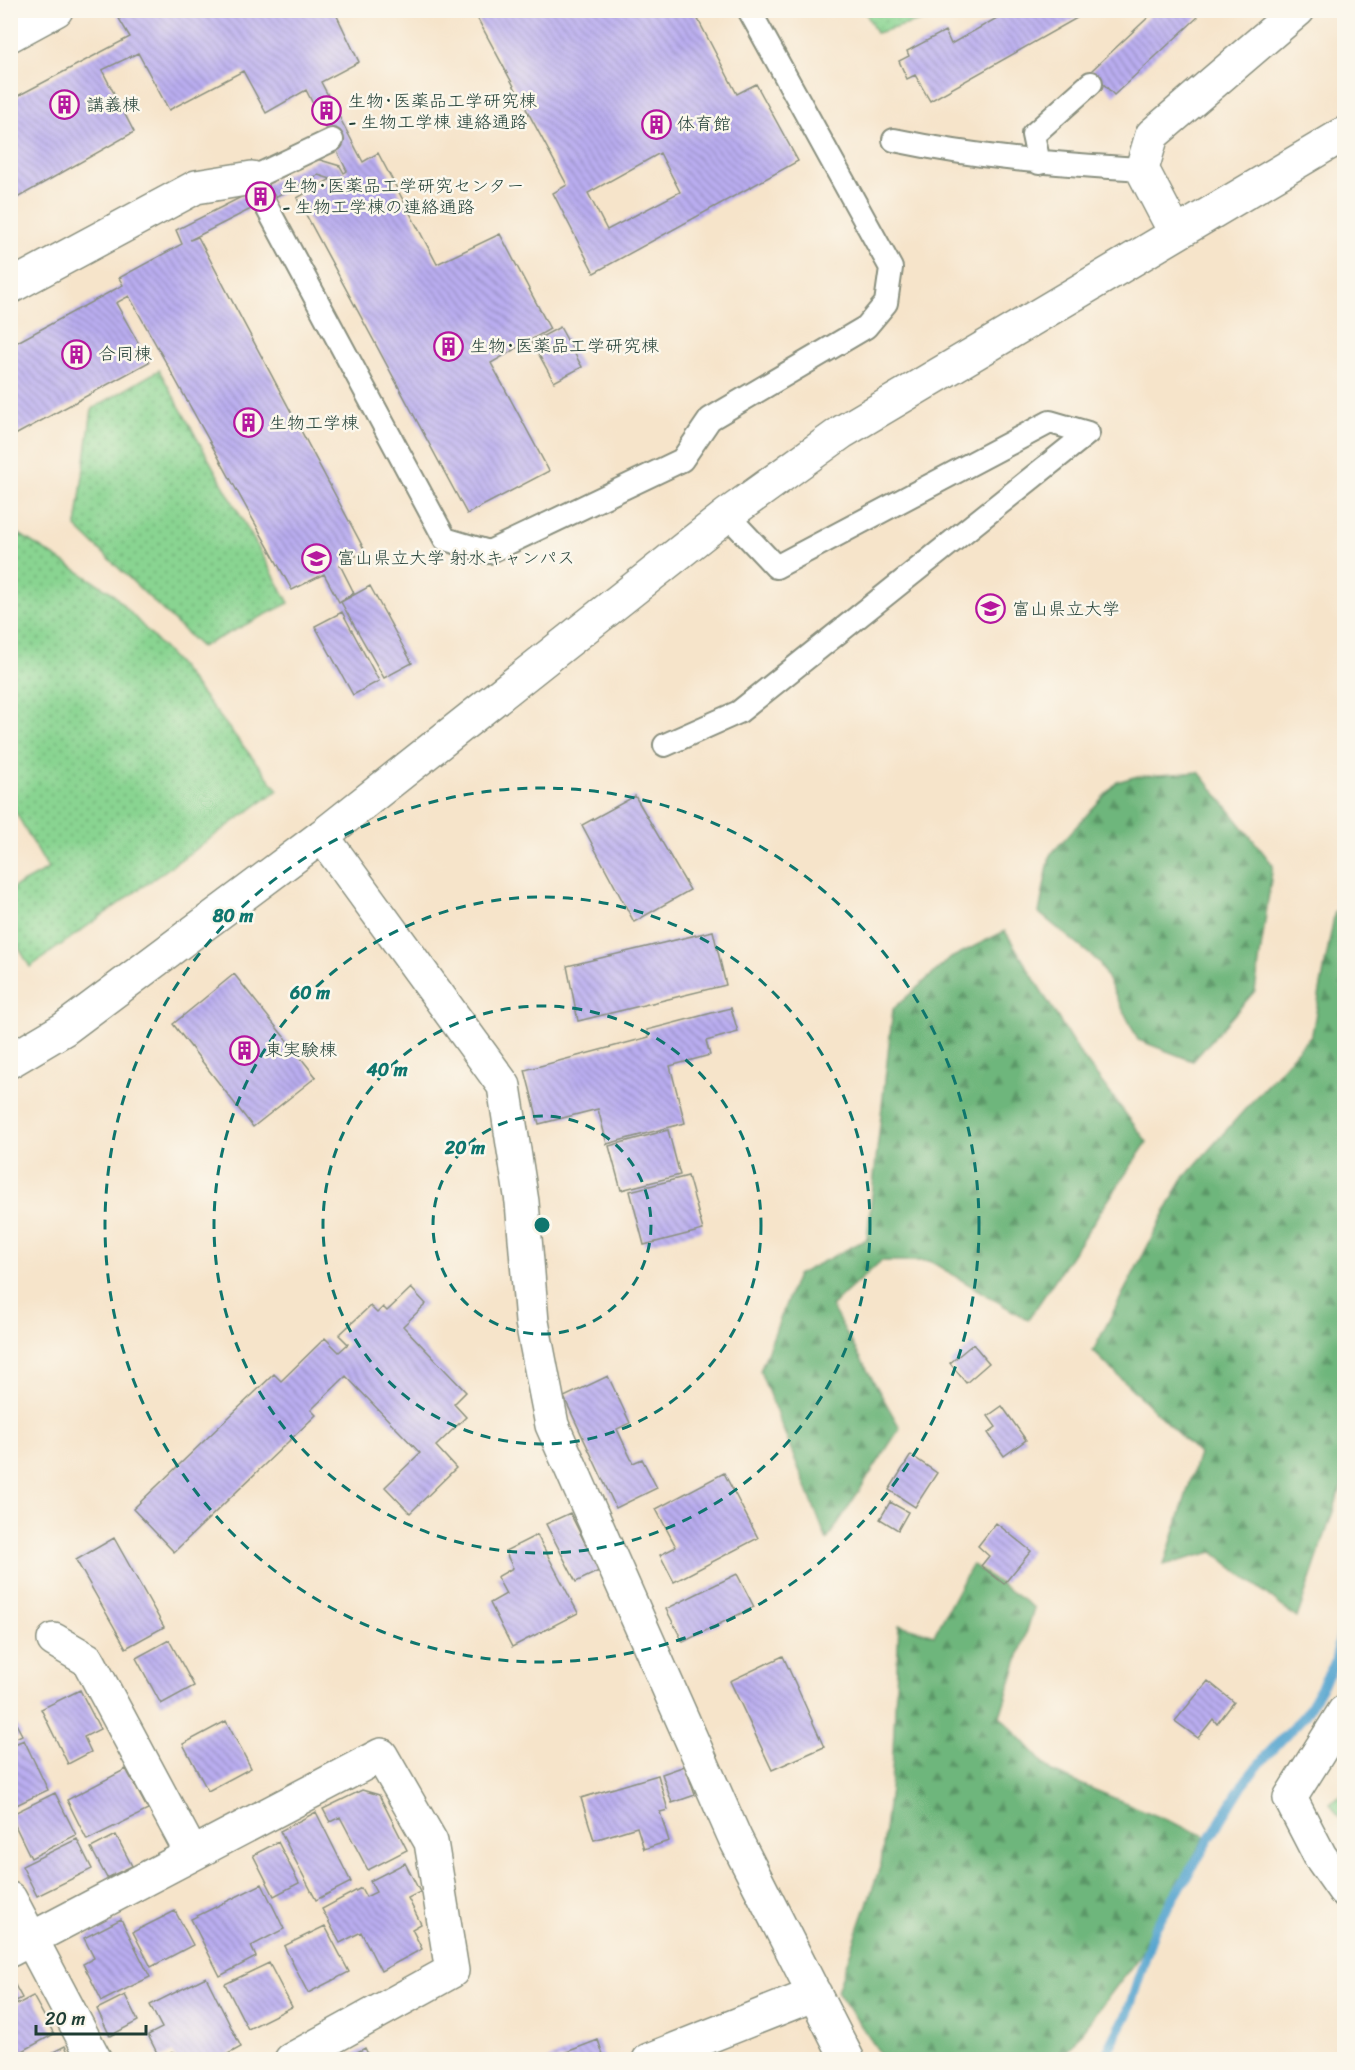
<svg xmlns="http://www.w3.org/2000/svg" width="1355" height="2070" viewBox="0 0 1355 2070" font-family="Sriracha,'Klee One',sans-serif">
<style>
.grass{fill:url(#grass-dots);stroke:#548862;stroke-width:1.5}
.forest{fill:url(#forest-firs);stroke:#467a58;stroke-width:1.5}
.pitch{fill:#89d491;stroke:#548862;stroke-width:1.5}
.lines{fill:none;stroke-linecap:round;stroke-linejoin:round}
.stream{stroke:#55a4cf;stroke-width:10}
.building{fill:url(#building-back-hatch);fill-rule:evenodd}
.service-casing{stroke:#8a907f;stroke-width:26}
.pedestrian-casing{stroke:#8a907f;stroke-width:36}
.minor-casing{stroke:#8a907f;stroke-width:36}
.tertiary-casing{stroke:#8a907f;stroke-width:36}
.service{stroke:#fff;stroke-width:22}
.pedestrian{stroke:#fff;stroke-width:33}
.minor{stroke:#fff;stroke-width:33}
.tertiary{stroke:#fff;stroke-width:33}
.ring{fill:none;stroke:#0f766e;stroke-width:3;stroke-dasharray:10 8}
.labels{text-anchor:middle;stroke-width:5;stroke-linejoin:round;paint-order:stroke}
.poi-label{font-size:18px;fill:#1f3d34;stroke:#fbf7ec;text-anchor:start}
.centre{fill:#0f766e;stroke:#fbf7ec;stroke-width:3}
.ring-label{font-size:18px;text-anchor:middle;font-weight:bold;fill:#0f766e;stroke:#fbf7ec;stroke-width:5;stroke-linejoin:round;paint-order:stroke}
</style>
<defs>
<pattern id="grass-dots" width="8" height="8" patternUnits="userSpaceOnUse" patternTransform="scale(1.5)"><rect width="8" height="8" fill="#89d491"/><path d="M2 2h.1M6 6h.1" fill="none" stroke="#6fad77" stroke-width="1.8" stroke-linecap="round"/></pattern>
<pattern id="forest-firs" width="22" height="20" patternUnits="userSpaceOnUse" patternTransform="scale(1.5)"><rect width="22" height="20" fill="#6eb67b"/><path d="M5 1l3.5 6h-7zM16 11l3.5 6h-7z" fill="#5a9566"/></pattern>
<pattern id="building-back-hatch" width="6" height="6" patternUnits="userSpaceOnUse" patternTransform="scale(1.5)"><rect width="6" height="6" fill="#baadf0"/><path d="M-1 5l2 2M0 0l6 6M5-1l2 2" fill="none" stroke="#978ec3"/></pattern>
</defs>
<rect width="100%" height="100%" fill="#fbf7ec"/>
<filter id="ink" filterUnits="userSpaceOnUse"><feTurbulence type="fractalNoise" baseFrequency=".0167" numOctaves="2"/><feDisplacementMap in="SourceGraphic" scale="12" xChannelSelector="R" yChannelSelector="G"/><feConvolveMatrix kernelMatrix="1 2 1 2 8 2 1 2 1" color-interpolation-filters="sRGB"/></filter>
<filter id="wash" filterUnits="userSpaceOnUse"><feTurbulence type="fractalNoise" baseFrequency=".008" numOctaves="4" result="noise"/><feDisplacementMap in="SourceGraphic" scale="24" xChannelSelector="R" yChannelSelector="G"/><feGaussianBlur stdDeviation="1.35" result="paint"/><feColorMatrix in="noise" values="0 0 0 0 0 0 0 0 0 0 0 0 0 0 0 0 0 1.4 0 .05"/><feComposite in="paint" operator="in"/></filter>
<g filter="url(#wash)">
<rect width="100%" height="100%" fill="#f6e4ca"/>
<path class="grass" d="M865,11h91l-80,22z
M159,370l130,233 -88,44 -125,-120 16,-118z
M11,529l100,63 67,72 100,126 -248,177 -19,-33v-45l37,-20 -33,-58 -4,2z"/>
<path class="forest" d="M1199,772l74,93 -18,126 -62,70 -55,-21 -39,-78 -60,-49 11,-58 67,-73 17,-5z
M1335,911l9,1v567l-47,139 -84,-66 -49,13 35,-111 -106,-103 89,-171 130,-146z
M1005,931l73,120 69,91 -119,178 -98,-59h-49l-50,45 69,122 -73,112 -67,-169 37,-96 70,-36 26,-230 58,-51z
M972,1564l62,44 -34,108 52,56 153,64 -67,122 -77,101h-177l-47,-68 44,-127 11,-93 7,-146 35,10z"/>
<path class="pitch" d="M1344,1792v32l-14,-21z"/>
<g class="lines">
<path class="stream" d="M1103,2060l25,-48 26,-82 89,-146 22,-27 40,-42 30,-52 9,-43"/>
</g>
<g id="blocks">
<path class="building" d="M118,10h223l-5,4 23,48 -38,20 42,80 15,-9 59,111 63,-30 50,95 -59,34 58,108 -82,43 -170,-316 34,-19 -13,-4 -128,65 8,-3 167,314 -25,14 14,28 -15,9 -15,-28 -32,16 -163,-294 -13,7 33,59 -134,73 -5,32v-121l113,-61 -4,-7 63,-34 -6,-14 141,-71 23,7 4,7 3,-2 -41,-81 -40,23 -23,-42 -74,39 -31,-57 -36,17 32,62 -124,70v-102l120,-63 -15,-25z
M473,10h220l44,84 19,-10 42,77 -204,112 -41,-80 14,-8zM660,153l20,39 -73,38 -19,-37z
M1011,10h80l-161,91 -15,-26 -8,4 -8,-18 10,-5 -2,-5 38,-20 6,13z
M1156,10h37l5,7 -84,78 -23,-24z
M560,327l22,40 -28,15 -22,-40z
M370,586l42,77 -28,15 -43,-76z
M342,612l37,69 -26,14 -38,-69z
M635,796l55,94 -56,32 -52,-97z
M713,931l13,54 -148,36 -11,-55z
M234,974l82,103 -63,50 -80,-103z
M731,1008l7,24 -32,9 4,14 -40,11 15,57 -78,21 -9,-35 -59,15 -14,-54 124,-33 -2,-7z
M668,1130l12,45 -59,15 -12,-44z
M688,1176l15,54 -59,15 -14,-54z
M411,1288l15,16 -23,22 63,66 -12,12 12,13 -30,29 20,22 -46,45 -25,-26 35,-34 -74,-77 -35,34 5,5 -142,137 -41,-43 141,-135 7,7 44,-43 14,14 9,-8 -9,-9 31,-29 7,7 6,-6 4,4z
M973,1344l16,19 -23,20 -16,-20z
M608,1376l22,47 -13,6 16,34 9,-4 15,29 -41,20 -52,-111z
M1002,1406l24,34 -22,16 -16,-23 8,-6 -8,-11z
M911,1455l26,18 -22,34 -26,-17z
M724,1473l34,65 -84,44 -14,-27 16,-8 -20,-38z
M890,1502l18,10 -10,18 -18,-11z
M570,1513l29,58 -23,11 -30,-58z
M996,1523l35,28 -27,33 -23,-18 8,-10 -11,-10z
M537,1535l41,78 -66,34 -22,-44 16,-9 -9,-17 16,-9 -8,-17z
M114,1538l50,89 -38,21 -50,-88z
M737,1574l17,33 -71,35 -17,-33z
M169,1640l25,46 -33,18 -25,-46z
M783,1656l41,91 -52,23 -42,-89z
M1208,1681l26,21 -17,22 -4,-5 -15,19 -23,-17z
M80,1690l20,39 -16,8 7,15 -23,12 -27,-55z
M13,1718l9,17 -12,6v-22z
M226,1721l25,47 -43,23 -25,-47z
M24,1740l24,50 -38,18v-62z
M685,1766l10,29 -23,8 -10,-29z
M126,1769l22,41 -61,30 -20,-40z
M658,1775l10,35 -8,2 9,29 -25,8 -7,-22 -43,13 -13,-42z
M362,1790l17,5 28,55 -39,20 -28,-53 -10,5 -7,-13z
M55,1793l21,42 -45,23 -21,-43z
M316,1812l35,70 -35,18 -36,-69z
M116,1835l16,31 -25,12 -16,-30z
M77,1839l15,30 -55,27 -15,-30z
M278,1842l21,41 -25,13 -21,-41z
M405,1863l15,29 -12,6 13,26 -9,5 10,20 -41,22 -20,-39 -21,11 -18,-34 39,-21 5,9 10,-5 -6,-11z
M262,1884l22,45 -33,17 5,11 -36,19 -29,-57z
M175,1911l18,34 -42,22 -18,-35z
M121,1919l29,58 -48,24 -19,-37 11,-6 -10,-20z
M325,1926l24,46 -41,21 -24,-47z
M269,1963l23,44 -44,22 -23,-45z
M10,1976l12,22 -12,6z
M206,1977l35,70 -24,13h-40l-4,-8 -13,7 -12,-24 14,-7 -12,-23z
M125,1995l13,26 -28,15 -13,-27z
M33,1996l21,38 -44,24v-50z
M598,2040l7,20h-57v-1z
M65,2046l7,14h-34z
M365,2048l6,12h-29z"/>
</g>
</g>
<g filter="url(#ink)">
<use href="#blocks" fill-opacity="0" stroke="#8a907f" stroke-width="1.5"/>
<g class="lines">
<defs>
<path id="service" d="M894,140c85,18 162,24 248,29
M1039,163l-6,-28 58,-52
M257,189l-5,-11 80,-38
M264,202l181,337 44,13 193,-92 28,-41 156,-92 20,-24 5,-35 -142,-258
M665,745l74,-33 349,-279 -38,-11 -274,145 -49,-52"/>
<path id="pedestrian" d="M10,35l46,-25
M10,287l186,-100 56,-9"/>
<path id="minor" d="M1175,232l-33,-63 10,-34 146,-125
M322,836l182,250 18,116 10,120 20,103 183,413 113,222
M54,1640l34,20 104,194
M1344,1712l-54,86 30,58 24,34
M10,1899l85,161
M10,1950l371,-195 50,87 21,129 -161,89
M649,2060l166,-66"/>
<path id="tertiary" d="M10,1061l54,-32 258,-193 405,-321 115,-83 502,-298"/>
</defs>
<use href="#service" class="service-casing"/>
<use href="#pedestrian" class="pedestrian-casing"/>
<use href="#minor" class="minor-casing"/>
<use href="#tertiary" class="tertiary-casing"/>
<use href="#service" class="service"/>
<use href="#pedestrian" class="pedestrian"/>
<use href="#minor" class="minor"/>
<use href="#tertiary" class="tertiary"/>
</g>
</g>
<g class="ring">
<circle cx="542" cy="1225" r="109"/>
<circle cx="542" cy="1225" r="219"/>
<circle cx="542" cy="1225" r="328"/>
<circle cx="542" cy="1225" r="437"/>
</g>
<defs>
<symbol id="building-ring" viewBox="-11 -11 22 22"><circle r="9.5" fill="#fbf7ec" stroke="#b5179e" stroke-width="1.5"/><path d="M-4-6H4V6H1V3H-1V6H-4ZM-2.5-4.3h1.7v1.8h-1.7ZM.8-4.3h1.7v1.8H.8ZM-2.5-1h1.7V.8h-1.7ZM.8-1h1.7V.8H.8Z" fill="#b5179e"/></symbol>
<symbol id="university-ring" viewBox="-11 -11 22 22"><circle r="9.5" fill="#fbf7ec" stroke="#b5179e" stroke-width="1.5"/><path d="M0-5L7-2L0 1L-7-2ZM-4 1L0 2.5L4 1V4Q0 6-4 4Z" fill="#b5179e"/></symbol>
</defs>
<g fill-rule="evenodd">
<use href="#building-ring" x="48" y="88" width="33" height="33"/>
<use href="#building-ring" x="310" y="94" width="33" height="33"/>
<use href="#building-ring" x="640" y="108" width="33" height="33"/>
<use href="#building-ring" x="244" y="180" width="33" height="33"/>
<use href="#building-ring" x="432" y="330" width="33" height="33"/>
<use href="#building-ring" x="60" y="338" width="33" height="33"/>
<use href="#building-ring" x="232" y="406" width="33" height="33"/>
<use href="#university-ring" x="300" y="542" width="33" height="33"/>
<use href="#university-ring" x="974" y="592" width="33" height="33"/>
<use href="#building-ring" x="228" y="1034" width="33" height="33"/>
</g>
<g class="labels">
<g class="poi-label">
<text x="348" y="107">生物･医薬品工学研究棟<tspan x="348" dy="21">- 生物工学棟 連絡通路</tspan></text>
<text x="86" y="111">講義棟</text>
<text x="677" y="130">体育館</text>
<text x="282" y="192">生物･医薬品工学研究センター<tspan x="282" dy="21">- 生物工学棟の連絡通路</tspan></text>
<text x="470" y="352">生物･医薬品工学研究棟</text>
<text x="98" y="360">合同棟</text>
<text x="269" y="429">生物工学棟</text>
<text x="337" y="564">富山県立大学 射水キャンパス</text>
<text x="1012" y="615">富山県立大学</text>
<text x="265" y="1056">東実験棟</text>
</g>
</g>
<circle cx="542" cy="1225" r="9" class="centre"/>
<g class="ring-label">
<text x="233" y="922">80 m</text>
<text x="310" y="999">60 m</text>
<text x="387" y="1076">40 m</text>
<text x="465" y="1154">20 m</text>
</g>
<rect width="1355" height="2070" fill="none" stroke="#fbf7ec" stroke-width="36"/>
<path d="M36 2025v9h110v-9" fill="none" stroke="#1f3d34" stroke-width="3"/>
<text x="45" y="2025" font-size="18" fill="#1f3d34" stroke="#fbf7ec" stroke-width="4.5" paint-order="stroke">20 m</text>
</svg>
